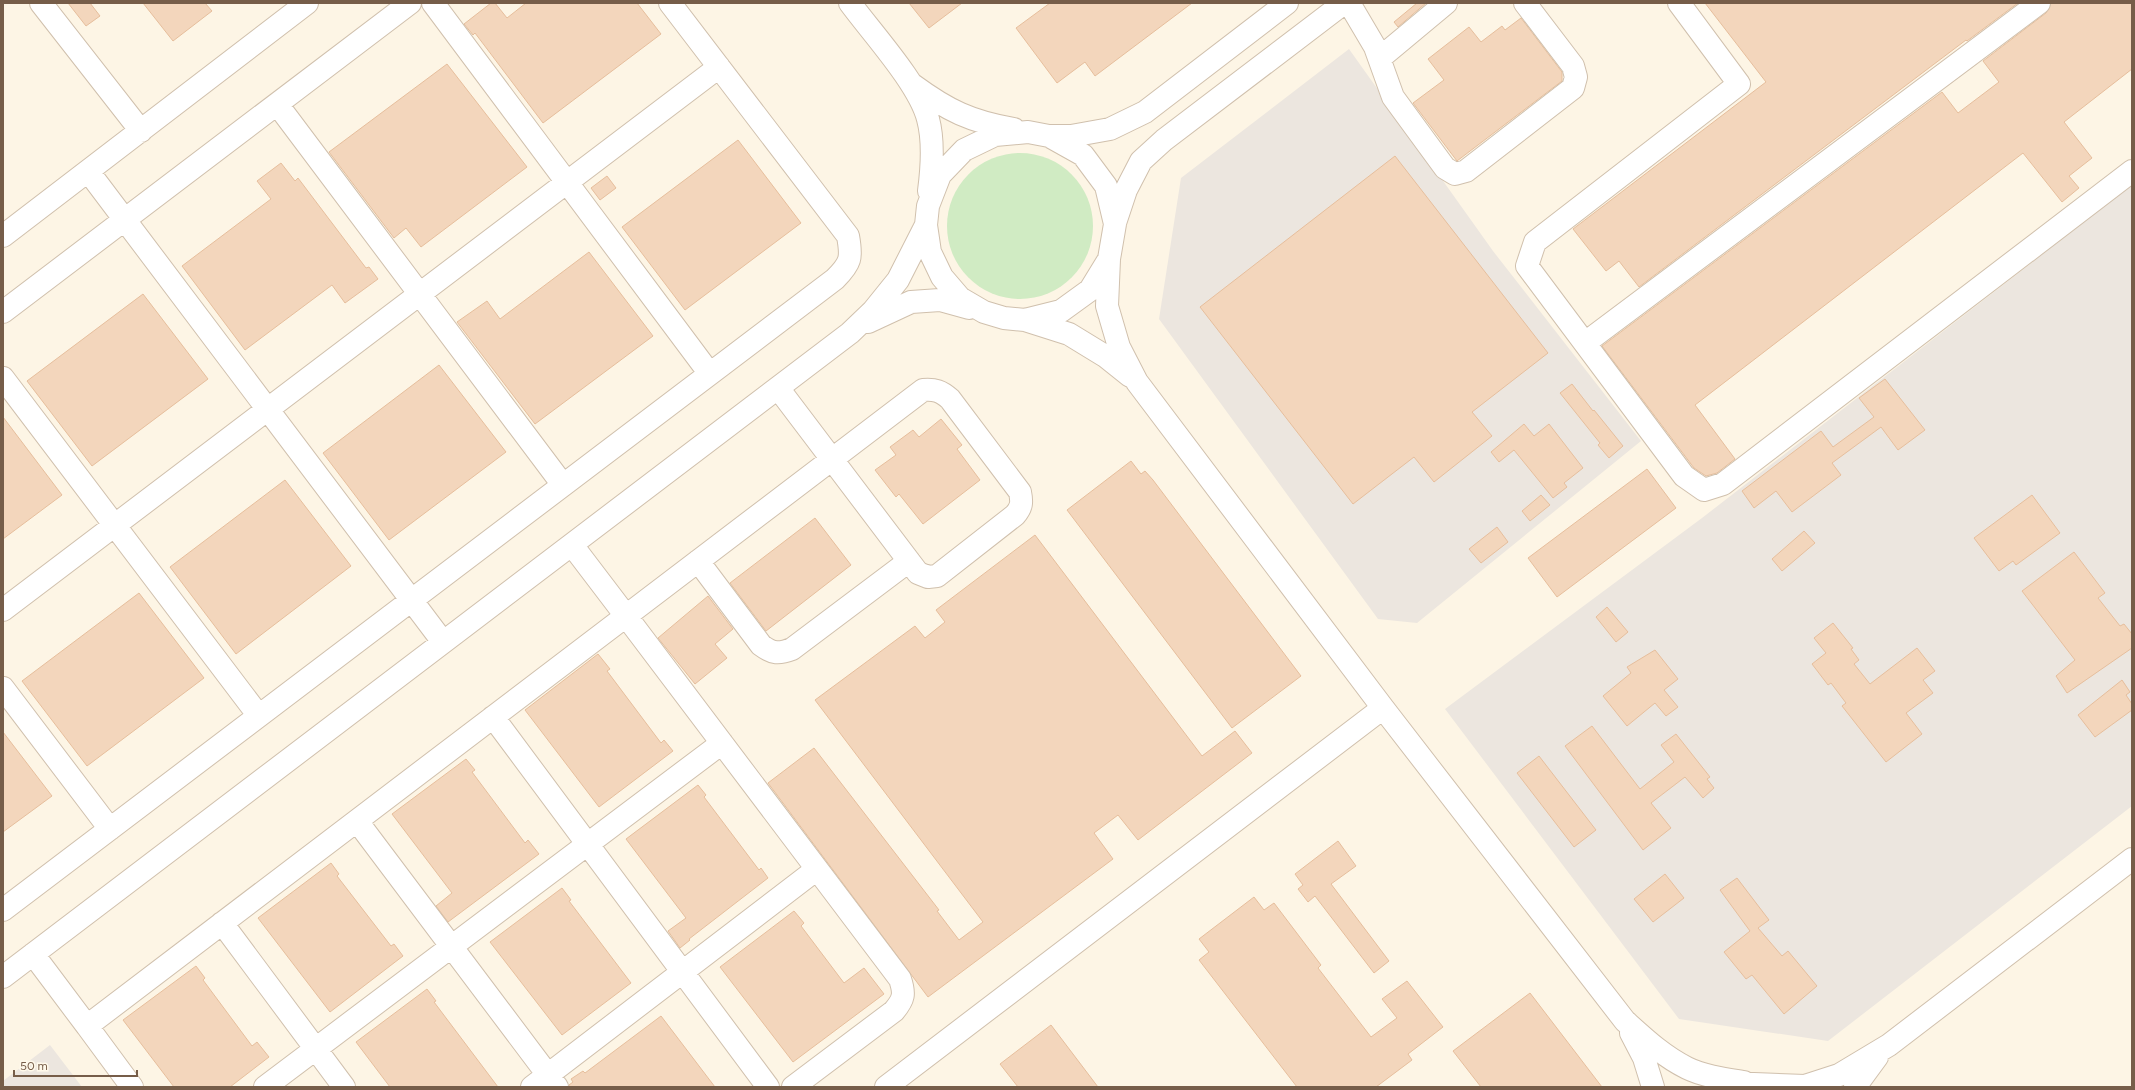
<svg xmlns="http://www.w3.org/2000/svg" width="2135" height="1090" viewBox="0 0 2135 1090" font-family="Figtree,sans-serif">
<style>
.industrial{fill:#ece6df}
.green{fill:#d0ebc3}
.building{fill:#f3d6bc;stroke:#e6be9c}
.lines{fill:none;stroke-linecap:round;stroke-linejoin:round}
.minor-casing{stroke:#d0c0ad;stroke-width:24}
.minor{stroke:#fff;stroke-width:22}
</style>
<rect width="100%" height="100%" fill="#fdf5e5"/>
<path class="industrial" d="M1349,49l144,202 148,190 -224,182 -39,-4 -219,-300 22,-141z
M2132,185v621l-304,235 -149,-22 -234,-310 257,-191z
M50,1045l32,42h-79v-6z"/>
<path class="green" d="M947 226a73 73 0 1 1 146 0a73 73 0 1 1-146 0Z"/>
<path class="building" d="M68,3h22l10,13 -14,10z
M143,3h62l7,8 -39,30z
M491,3h4l12,15 19,-15h111l24,31 -118,89 -68,-90 -2,2 -9,-11z
M909,3h53l-33,25z
M1050,3h142l-97,73 -10,-14 -28,21 -41,-55z
M1417,3h9l-28,24 -4,-5z
M1705,3h313l-51,38 -1,-1 -327,247 -20,-26 -13,10 -33,-42 193,-147z
M2051,3h81v66l-68,53 28,36 -23,18 10,12 -17,14 -39,-49 -328,252 40,54 -18,14 -11,3 -12,-8 -92,-122 340,-254 16,21 41,-31 -16,-21 63,-48z
M1521,18l41,54v9l-105,80 -44,-58 31,-23 -16,-21 41,-32 12,15 21,-16 3,4z
M447,64l80,103 -106,80 -15,-19 -12,10 -65,-86z
M738,140l63,83 -116,87 -63,-83z
M1395,156l153,197 -76,59 20,24 -58,46 -20,-25 -61,47 -153,-197z
M281,163l14,18 3,-3 68,90 3,-1 9,12 -33,24 -13,-18 -87,65 -63,-84 89,-67 -14,-18z
M607,176l9,12 -16,12 -9,-12z
M589,252l64,84 -118,88 -78,-102 30,-21 13,18z
M143,294l65,85 -116,87 -65,-85z
M439,365l67,87 -117,88 -66,-87z
M1885,379l40,51 -27,20 -17,-23 -49,36 9,12 -49,37 -16,-21 -22,17 -12,-17 79,-60 12,16 41,-30 -15,-19z
M1572,384l21,27 1,-1 29,36 -14,12 -11,-13 2,-2 -40,-50z
M3,417l59,78 -59,44z
M941,419l21,26 -5,4 23,31 -57,44 -24,-30 -3,3 -21,-27 21,-15 -6,-8 23,-17 6,7z
M1524,424l10,12 15,-12 34,44 -19,15 3,4 -14,11 -39,-48 -15,12 -8,-10z
M1131,461l10,13 4,-3 8,9 148,196 -69,52 -165,-218z
M1647,469l29,39 -119,89 -29,-39z
M285,480l66,86 -115,88 -66,-87z
M1541,495l9,10 -20,16 -8,-10z
M2032,495l28,38 -44,32 -3,-4 -14,10 -25,-33z
M815,518l36,47 -85,66 -36,-48z
M1497,527l11,15 -27,21 -12,-14z
M1804,531l11,12 -33,28 -10,-12z
M1035,535l167,221 33,-25 17,22 -114,87 -20,-25 -24,18 19,26 -185,138 -160,-214 46,-35 125,162 -2,1 22,29 24,-18 -168,-222 100,-74 10,12 20,-16 -9,-12z
M2074,552l31,41 -7,5 22,28 4,-2 8,10v14l-65,45 -11,-17 19,-16 -53,-69z
M139,593l65,85 -117,88 -65,-85z
M708,596l25,33 -18,15 12,14 -32,26 -37,-46z
M1607,607l21,25 -12,10 -20,-25z
M1833,623l20,25 -2,1 8,11 -5,4 16,20 47,-36 18,23 -12,9 10,13 -27,20 16,21 -36,28 -44,-56 4,-3 -15,-20 -3,2 -16,-21 14,-11 -12,-15z
M1655,650l23,29 -14,11 14,17 -12,9 -11,-13 -28,23 -24,-30 28,-23 -4,-6z
M598,654l12,15 -3,2 54,72 3,-3 9,11 -74,56 -74,-97z
M2122,680l8,12 -4,3 6,9v6l-37,27 -17,-22z
M1592,726l48,63 34,-27 -13,-17 15,-11 34,43 -3,2 7,9 -11,10 -18,-21 -34,26 20,25 -28,22 -78,-104z
M3,732l49,64 -49,36z
M1539,756l57,74 -22,17 -57,-74z
M466,759l9,11 -3,2 53,71 3,-3 11,14 -91,68 -12,-16 16,-13 -60,-79z
M698,785l8,10 -2,2 55,73 2,-2 7,10 -79,61 1,1 -10,8 -12,-17 18,-13 -60,-79z
M1338,841l18,25 -25,18 58,77 -15,12 -59,-77 -7,6 -10,-13 5,-4 -8,-11z
M331,863l8,11 -2,2 54,70 3,-2 9,12 -73,56 -72,-94z
M1665,874l19,24 -31,24 -19,-23z
M1737,878l32,42 -11,8 24,28 6,-5 29,35 -33,28 -32,-39 -6,4 -22,-27 26,-21 -30,-41z
M562,888l9,12 -2,1 62,82 -69,52 -72,-93z
M1254,897l10,13 10,-7 47,62 -3,3 53,69 26,-19 -15,-19 25,-18 36,46 -35,27 4,6 -36,27h-79l-98,-127 10,-8 -10,-13z
M794,911l10,12 -3,3 43,57 20,-15 20,26 -91,68 -73,-95z
M196,966l9,12 -2,2 49,66 5,-4 12,15 -39,30h-56l-51,-67z
M427,989l9,12 -2,1 64,85h-108l-34,-45z
M1530,993l72,94h-121l-28,-36z
M661,1016l54,71h-146v-2l4,-3 -2,-3 12,-8 2,2z
M1051,1025l47,62h-80l-18,-23z"/>
<g class="lines">
<defs>
<path id="minor" d="M41,3l100,128
M433,3l277,371
M850,3c22,30 69,81 78,116 6,22 4,49 1,72
M1349,3l26,44 18,50 52,71 10,6 11,-3 107,-83 3,-11 -3,-11 -48,-63
M1679,3l60,81 -204,158 -8,24 157,210 20,14 19,-6 409,-313
M1380,58l66,-55
M913,85c34,25 58,37 101,44
M277,104l286,381
M1049,136l34,19 23,31 9,38 -6,35 -19,31 -29,21 -36,9 -21,-2 -20,-6 -24,-14 -18,-21 -12,-25 -4,-27 2,-19 12,-31 24,-25 31,-15 33,-3 21,4h22l39,-7 35,-17 142,-109
M88,171l355,471
M1115,223l11,-33 15,-29 23,-21 180,-137
M3,236l304,-233
M1109,259l-2,47 12,41 18,35 246,326 242,313c20,18 38,35 62,47 16,8 38,11 57,14
M3,312l407,-309
M1025,320l44,14 36,22 25,20
M868,322l43,-20 29,-2 29,8
M1585,343l454,-340
M3,378l256,338
M572,545l54,71 297,-226c12,-1 18,1 27,9l70,93c2,10 2,15 -5,23l-78,61 -9,1 -10,-4 -140,-185
M698,561l63,84c12,9 18,9 31,4l117,-88
M3,610l716,-543
M3,688l107,141
M493,717l275,370
M357,821l200,266
M3,910l832,-631c16,-16 17,-21 13,-43l-178,-233
M222,923l122,164
M33,954l54,72
M3,977l847,-644 23,-22 25,-31 28,-55
M1631,1033l13,25 9,29
M1728,1083l77,3 34,-11 50,-30 243,-186
M132,1087l-45,-61 539,-410 274,363c5,15 4,20 -6,32l-101,76
M265,1087l457,-344
M532,1087l285,-218
M886,1087l497,-379
M1855,1087l22,-30"/>
</defs>
<use href="#minor" class="minor-casing"/>
<use href="#minor" class="minor"/>
</g>
<rect width="2135" height="1090" fill="none" stroke="#765d49" stroke-width="8"/>
<path d="M14 1070v6h123v-6" fill="none" stroke="#765d49" stroke-width="2"/>
<text x="20" y="1070" font-size="12" fill="#765d49" stroke="#fff9eb" stroke-width="3" paint-order="stroke">50 m</text>
</svg>
